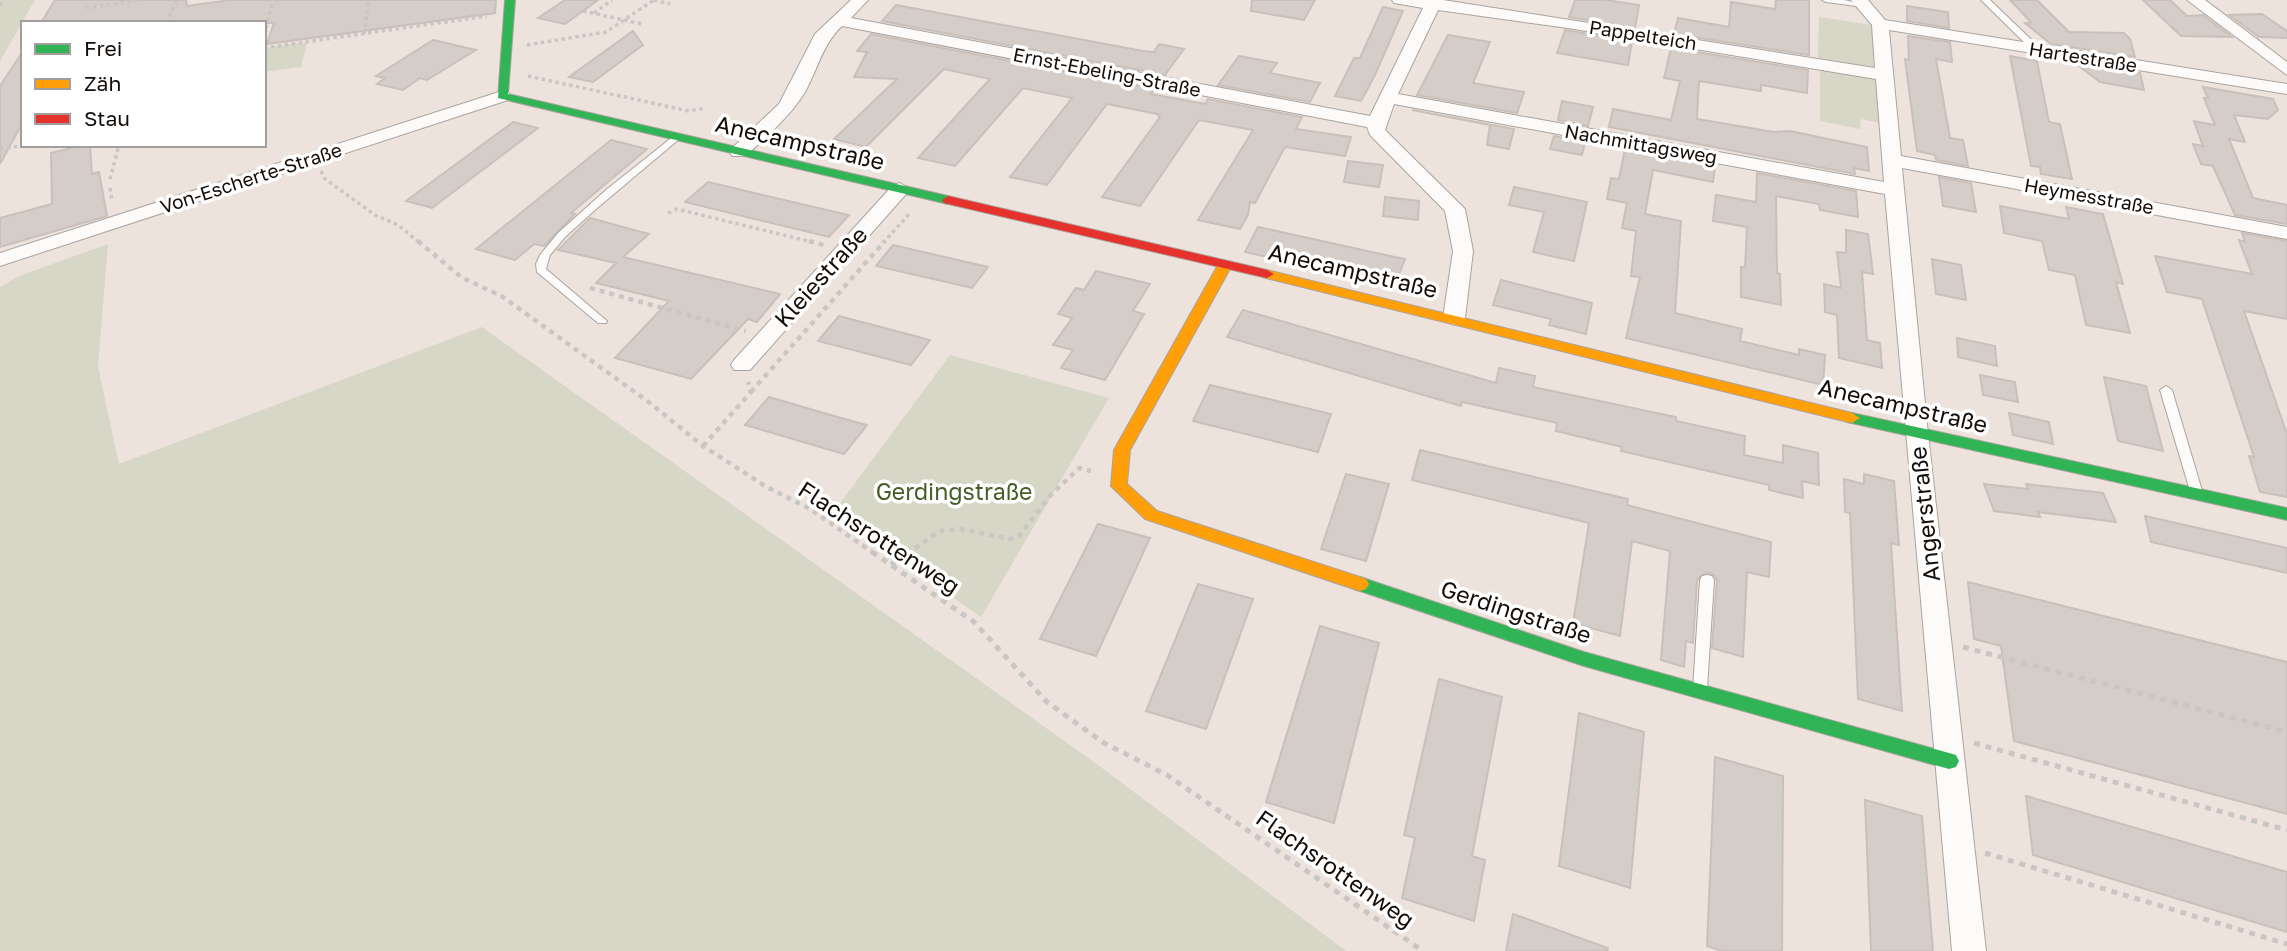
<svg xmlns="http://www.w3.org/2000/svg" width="2287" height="951" viewBox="0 0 2287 951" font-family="'Golos Text',sans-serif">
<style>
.green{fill:#d6d7c7}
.building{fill:#d5cdc8;stroke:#c9c0bb;stroke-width:2}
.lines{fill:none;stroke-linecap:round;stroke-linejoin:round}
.lane-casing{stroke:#aba39e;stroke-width:2}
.street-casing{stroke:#aba39e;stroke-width:2}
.fast-casing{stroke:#aba39e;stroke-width:2}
.slow-casing{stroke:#aba39e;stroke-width:2}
.jam-casing{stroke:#aba39e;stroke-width:2}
.path-far2{stroke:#cac6c4;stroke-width:3.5;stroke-dasharray:3.5 3.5;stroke-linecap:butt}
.path-far1{stroke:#cac6c4;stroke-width:4.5;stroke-dasharray:5 5;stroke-linecap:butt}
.path{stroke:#cac6c4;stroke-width:5;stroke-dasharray:6 6;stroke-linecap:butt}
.lane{fill:#fcfbfa;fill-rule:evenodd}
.street{fill:#fcfbfa;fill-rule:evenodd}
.fast{fill:#30b455;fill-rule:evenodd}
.slow{fill:#ff9f0a;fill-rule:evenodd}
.jam{fill:#e5322d;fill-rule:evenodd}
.labels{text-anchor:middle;stroke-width:7;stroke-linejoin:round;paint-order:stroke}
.far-street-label{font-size:19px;fill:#130d09;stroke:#fff}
.street-label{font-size:23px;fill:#130d09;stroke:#fff}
.park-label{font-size:23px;fill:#465d27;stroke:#fff}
</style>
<rect width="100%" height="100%" fill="#eee3dc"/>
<path class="green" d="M0,0h35l-35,61z
M1819,17l53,8 2,42 -56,-9z
M307,42l-6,25 -37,5v-24z
M1820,69l57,10 3,44 -19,-4 -1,10 -40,-8z
M108,244l-10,123 21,97 363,-137 616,438 248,186h-1346v-664l19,-11z
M950,355l159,43 -128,219 -149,-103z"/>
<path class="building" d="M55,0h131l1,6 44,-6h265l-1,13 -228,31 7,-21h-233z
M565,0h33l-33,24 -27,-6z
M1252,0h63l-11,20 -53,-9z
M1575,0h31l33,5 -4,23 -66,-11z
M1776,0h33v55l-135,-21 4,-16 51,9 2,-25 44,7z
M2010,0h27l32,32 55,1 6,6 5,18 -84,-13 -26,-21 6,-1z
M2143,0h27l17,16 16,-1 29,22 -51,-1z
M896,5l247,46 11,1 5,-8 25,5 -19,26 -283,-54z
M1907,6l41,6 1,16 -42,-7z
M1383,7l20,4 -29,66 -13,24 -26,-5 19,-38h6z
M2262,14l25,17v7l-28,-1 -30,-22z
M1565,30l67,11 -4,24 -71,-12z
M633,31l10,14 -50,37 -24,-5z
M871,34l284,55 -4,5 54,10 3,-5 94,18 -6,12 55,8 -6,19 -60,-9 -30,56 -5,-1 -2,13 -8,14 -42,-9 55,-90 -54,-10 -59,86 -38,-9 58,-80 -3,-3 -50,-10 -60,81 -37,-8 62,-79 -49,-10 -68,78 -37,-8 72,-79 -46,-10 -78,78 -32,-8 63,-60 -43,-2 13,-25 -10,-1z
M1448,35l42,7 -17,41 51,9 -7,21 -100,-18z
M1908,36l42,6 2,20 -16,-3 14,79 13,2 5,26 -32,-6 -1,-5 -18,-4 -12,-92 4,1z
M433,40l43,10 -49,30 -7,-2 -17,12 -26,-6 8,-6 -9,-2z
M1671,48l137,22 -1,23 -46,-8v6l-62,-10 -2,38 77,13 16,-1 77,16 2,24 -15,-3 1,6 -246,-47 4,-18 58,11 9,-39 -16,-3z
M23,51v71l-23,42v-78z
M1239,56l38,7 -7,10 50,10 -10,19 -92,-17z
M2010,56l27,5 12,61 11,2 12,55 -31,-5 -1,-7 -9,-1z
M2075,63l65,10 4,17 -44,-8z
M2203,87l70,12 5,11 -10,9 -34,-4 11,27 -16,-3 24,59 34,7v19l-52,-9 -22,-49 -12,-2 -8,-20 10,2 -9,-25 21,4 -11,-27h4z
M1562,101l31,6 -5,19 -30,-6z
M1412,110l102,19 -5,20 -22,-4 3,-20z
M513,122l25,6 -106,80 -26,-7z
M1554,136l31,6 -3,13 -32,-6z
M611,140l36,9 -76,64 4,1 -31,32 -10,-2 -19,16 -39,-11z
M83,145h7l2,29 7,-2 8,44 -107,31v-29l52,-14 -1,-51z
M1625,149l90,17 -2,16 -60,-12 -8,44 36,7 -6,92 67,16 -2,12 59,14v-6l26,6 -2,30 -197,-47 14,-61 -9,-1 5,-45 -14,-3 5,-25 -20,-4 4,-21 8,1z
M1348,161l35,4 -4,22 -35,-5z
M1757,173l99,18 2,26 -38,-7 -1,-6 -43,-8 1,77 3,1 1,31 -40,-8v-30h4l2,-40 -34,-6 3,-26 40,7z
M1939,177l32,6 5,29 -33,-6z
M708,182l93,22 48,11 -20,22 -144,-35z
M1514,187l73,15 -13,59 -41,-9 11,-40 -35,-7z
M1385,197l34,4 -1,19 -35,-4z
M2000,206l69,13 -3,-12 37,7 20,70 -7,-2 14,51 -44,-8 -11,-50 -26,-5 -7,-29 -38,-8z
M590,218l59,16 -26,23 157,37 -23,28 -9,-3 -57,60 -76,-21 54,-57 -73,-18 20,-20 -58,-13z
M1258,227l132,29 15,3 -10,26 -150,-33z
M1846,230l22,4 5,40 -11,-2 5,68 13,3 2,25 -43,-10 -2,-43 -12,-3 -1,-28 17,4 -4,-36 9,1z
M2242,233l45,8v78l-43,-8 43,123v63l-27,-5 -11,-36 5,1 -52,-158 -35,-7 -12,-36 97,18 -13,-34 6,2z
M893,245l56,13 39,9 -16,21 -96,-22z
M1932,259l29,6 5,35 -30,-6z
M1096,271l54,13 -17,27 11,3 -39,66 -44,-12 12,-18 -20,-5 19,-27 -14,-4 18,-26 8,2z
M1501,280l91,23 -6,31 -37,-9 2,-6 -58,-14z
M1243,310l253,73 3,-15 36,8 -2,11 143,30v4l69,15 -1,19 39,8v-18l35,8 1,32 -17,-4 1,17 -34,-8v-5l-148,-34 1,-4 -66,-16 1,-8 -95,-21 -1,4 -234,-69z
M839,316l72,19 19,5 -19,25 -93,-24z
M1957,338l38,8 2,20 -39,-9z
M1980,375l35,7 3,20 -35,-7z
M2104,377l42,9 17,65 -45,-10z
M1210,385l121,29 -13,38 -125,-31z
M769,397l72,21 26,7 -23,29 -99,-29z
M2009,413l40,9 4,22 -40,-9z
M1420,450l208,49 -1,6 144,37 -2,35 -22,-5 -4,85 -31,-9 5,-68 -3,-5 -8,-3 -9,8 -4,63 -7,-2 -2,26 -23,-7 9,-109 -38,-10 -12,95 -47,-13 16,-100 -177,-43z
M1346,474l43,10 -23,77 -45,-12z
M1864,474l30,7 5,64 -8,-2 11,168 -44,-12 -8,-186 -5,-1 -1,-33 20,5z
M1984,484l44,5 -2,-5 77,9 13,29 -78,-10 2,5 -46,-6z
M2145,516l142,32v25l-136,-31z
M1098,524l52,14 -54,118 -56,-17z
M1968,582l319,80v152l-273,-73 -13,-95 -27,-7z
M1198,584l55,15 -47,130 -60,-18z
M1320,626l59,17 -45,180 -68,-21z
M1439,679l63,18 -30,159 13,4 -11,61 -72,-23 13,-60 -11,-3z
M1579,713l65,19 -14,156 -71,-22z
M1715,757l68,19 -1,175h-60l-15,-5z
M2026,796l261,76v60l-254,-77z
M1865,800l57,16 11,135h-62z
M1513,914l95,34 -1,3h-101z"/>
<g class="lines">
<defs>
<path id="lane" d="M1822,0h22l24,5 -4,2 -38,-5z
M1981,0h9l49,47v4h-6z
M675,135l5,3 -2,2 -82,69 -31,28 -15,18 -4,14 61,52 -1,2h-8l-61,-51 -1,-8 4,-9 18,-22 48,-43z
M2166,386l6,4 31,104 -2,3h-8l-2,-3 -31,-104z
M1707,575l5,1 2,4 -7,109 -2,4 -5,2 -5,-2 -2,-4 7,-109 2,-4z"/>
<path id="street" d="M851,0h17l-17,18 519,98 53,-108 -29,-5 -2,-3h51l432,68 -3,-43 -21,-25h17l17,20 402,64v10l-398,-64 12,126 386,71v12l-385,-71 26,266 58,517h-34l-67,-757 -491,-90 -9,26 80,79 8,42 -8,67 -11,7 -11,-7 10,-67 -8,-40 -75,-76 -3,-8 -525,-101c-20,19 -24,43 -37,66 -15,25 -39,44 -59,64h-14l-2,-4 2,-4 47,-44 36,-70zM1438,10l130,18 308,51 8,103 -486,-88z
M2187,0h18l82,62v13z
M502,91l6,1 3,4 -3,4 -508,166v-13z
M900,183l10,6 -3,4 -157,177h-16l-3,-5 3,-5 159,-175z"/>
<path id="fast" d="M505,0h10l-7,94 440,102 6,4 -6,4 -450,-106z
M1852,413l435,95v12l-440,-98 -3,-4z
M1360,577l224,75 365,101 7,2 3,6 -3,6 -7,2 -365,-103 -230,-77 -3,-5 3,-5z"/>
<path id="slow" d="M1225,261l7,4 -102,185 -3,34 30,27 209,68 3,5 -3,5 -6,2 -215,-72 -34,-33 3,-36 104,-185z
M1267,270l585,143 8,5 -8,5 -590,-146v-6z"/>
<path id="jam" d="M948,196l319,74 7,4 -7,4 -323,-75 -2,-3z"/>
</defs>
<use href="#lane" class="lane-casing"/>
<use href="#street" class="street-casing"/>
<use href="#fast" class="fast-casing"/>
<use href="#slow" class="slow-casing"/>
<use href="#jam" class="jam-casing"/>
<path class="path-far2" d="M654,0l16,4
M0,5l4,-5
M86,8l56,-8
M583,11l59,13
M594,13l18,-13
M166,23l11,-23
M364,34l5,-34
M264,35l9,-35
M527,45l79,-13 48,-32
M264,48l223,-32
M528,76l161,35 16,-3
M0,149l26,-4
M321,171l4,8 50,36 23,10 22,18
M110,179l9,-34
M110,188l2,13
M668,213l9,-4 139,34
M883,243l28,-31"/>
<path class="path-far1" d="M418,241l43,36 42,20 147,106 53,43 62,40 45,23 65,45
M809,241l15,4
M590,288l156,43
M751,392l134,-151
M703,446l48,-54 -3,-10
M907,554l32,-23 22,-2 49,10 9,-3 31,-40 29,-28 12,3"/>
<path class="path" d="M872,552l102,70 73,80 57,41 63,32 256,176
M891,565l18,-13
M1963,647l324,85
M1974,743l313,87
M1985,853l302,91"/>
<use href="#lane" class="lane"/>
<use href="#street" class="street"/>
<use href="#fast" class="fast"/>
<use href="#slow" class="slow"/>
<use href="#jam" class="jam"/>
</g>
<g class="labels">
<g class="far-street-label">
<text transform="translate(1643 35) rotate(9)" y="7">Pappelteich</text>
<text transform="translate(2083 57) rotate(9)" y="7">Hartestraße</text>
<text transform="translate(1107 72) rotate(11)" y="7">Ernst-Ebeling-Straße</text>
<text transform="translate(1641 144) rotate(10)" y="7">Nachmittagsweg</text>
<text transform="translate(251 178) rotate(-18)" y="7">Von-Escherte-Straße</text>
<text transform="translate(2089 196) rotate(10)" y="7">Heymesstraße</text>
</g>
<g class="street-label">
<text transform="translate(800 143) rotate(13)" y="8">Anecampstraße</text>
<text transform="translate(1353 271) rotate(13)" y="8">Anecampstraße</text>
<text transform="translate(821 277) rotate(-48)" y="8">Kleiestraße</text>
<text transform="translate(1903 406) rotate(13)" y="8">Anecampstraße</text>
<text transform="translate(1925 514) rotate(-96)" y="8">Angerstraße</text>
<text transform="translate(879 538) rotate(33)" y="8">Flachsrottenweg</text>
<text transform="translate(1516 612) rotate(18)" y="8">Gerdingstraße</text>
<text transform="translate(1335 869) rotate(35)" y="8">Flachsrottenweg</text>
</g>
<g class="park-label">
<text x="954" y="500">Gerdingstraße</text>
</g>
</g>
<rect x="21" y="21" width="245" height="126" fill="#ffffff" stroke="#a19e9d" stroke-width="2"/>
<rect x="35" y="44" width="35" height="10" fill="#30b455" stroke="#a19e9d" stroke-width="2"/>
<text x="84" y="56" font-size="21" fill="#130d09">Frei</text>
<rect x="35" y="79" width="35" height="10" fill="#ff9f0a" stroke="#a19e9d" stroke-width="2"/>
<text x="84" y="91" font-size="21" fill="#130d09">Zäh</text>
<rect x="35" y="114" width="35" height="10" fill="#e5322d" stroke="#a19e9d" stroke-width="2"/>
<text x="84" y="126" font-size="21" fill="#130d09">Stau</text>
</svg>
